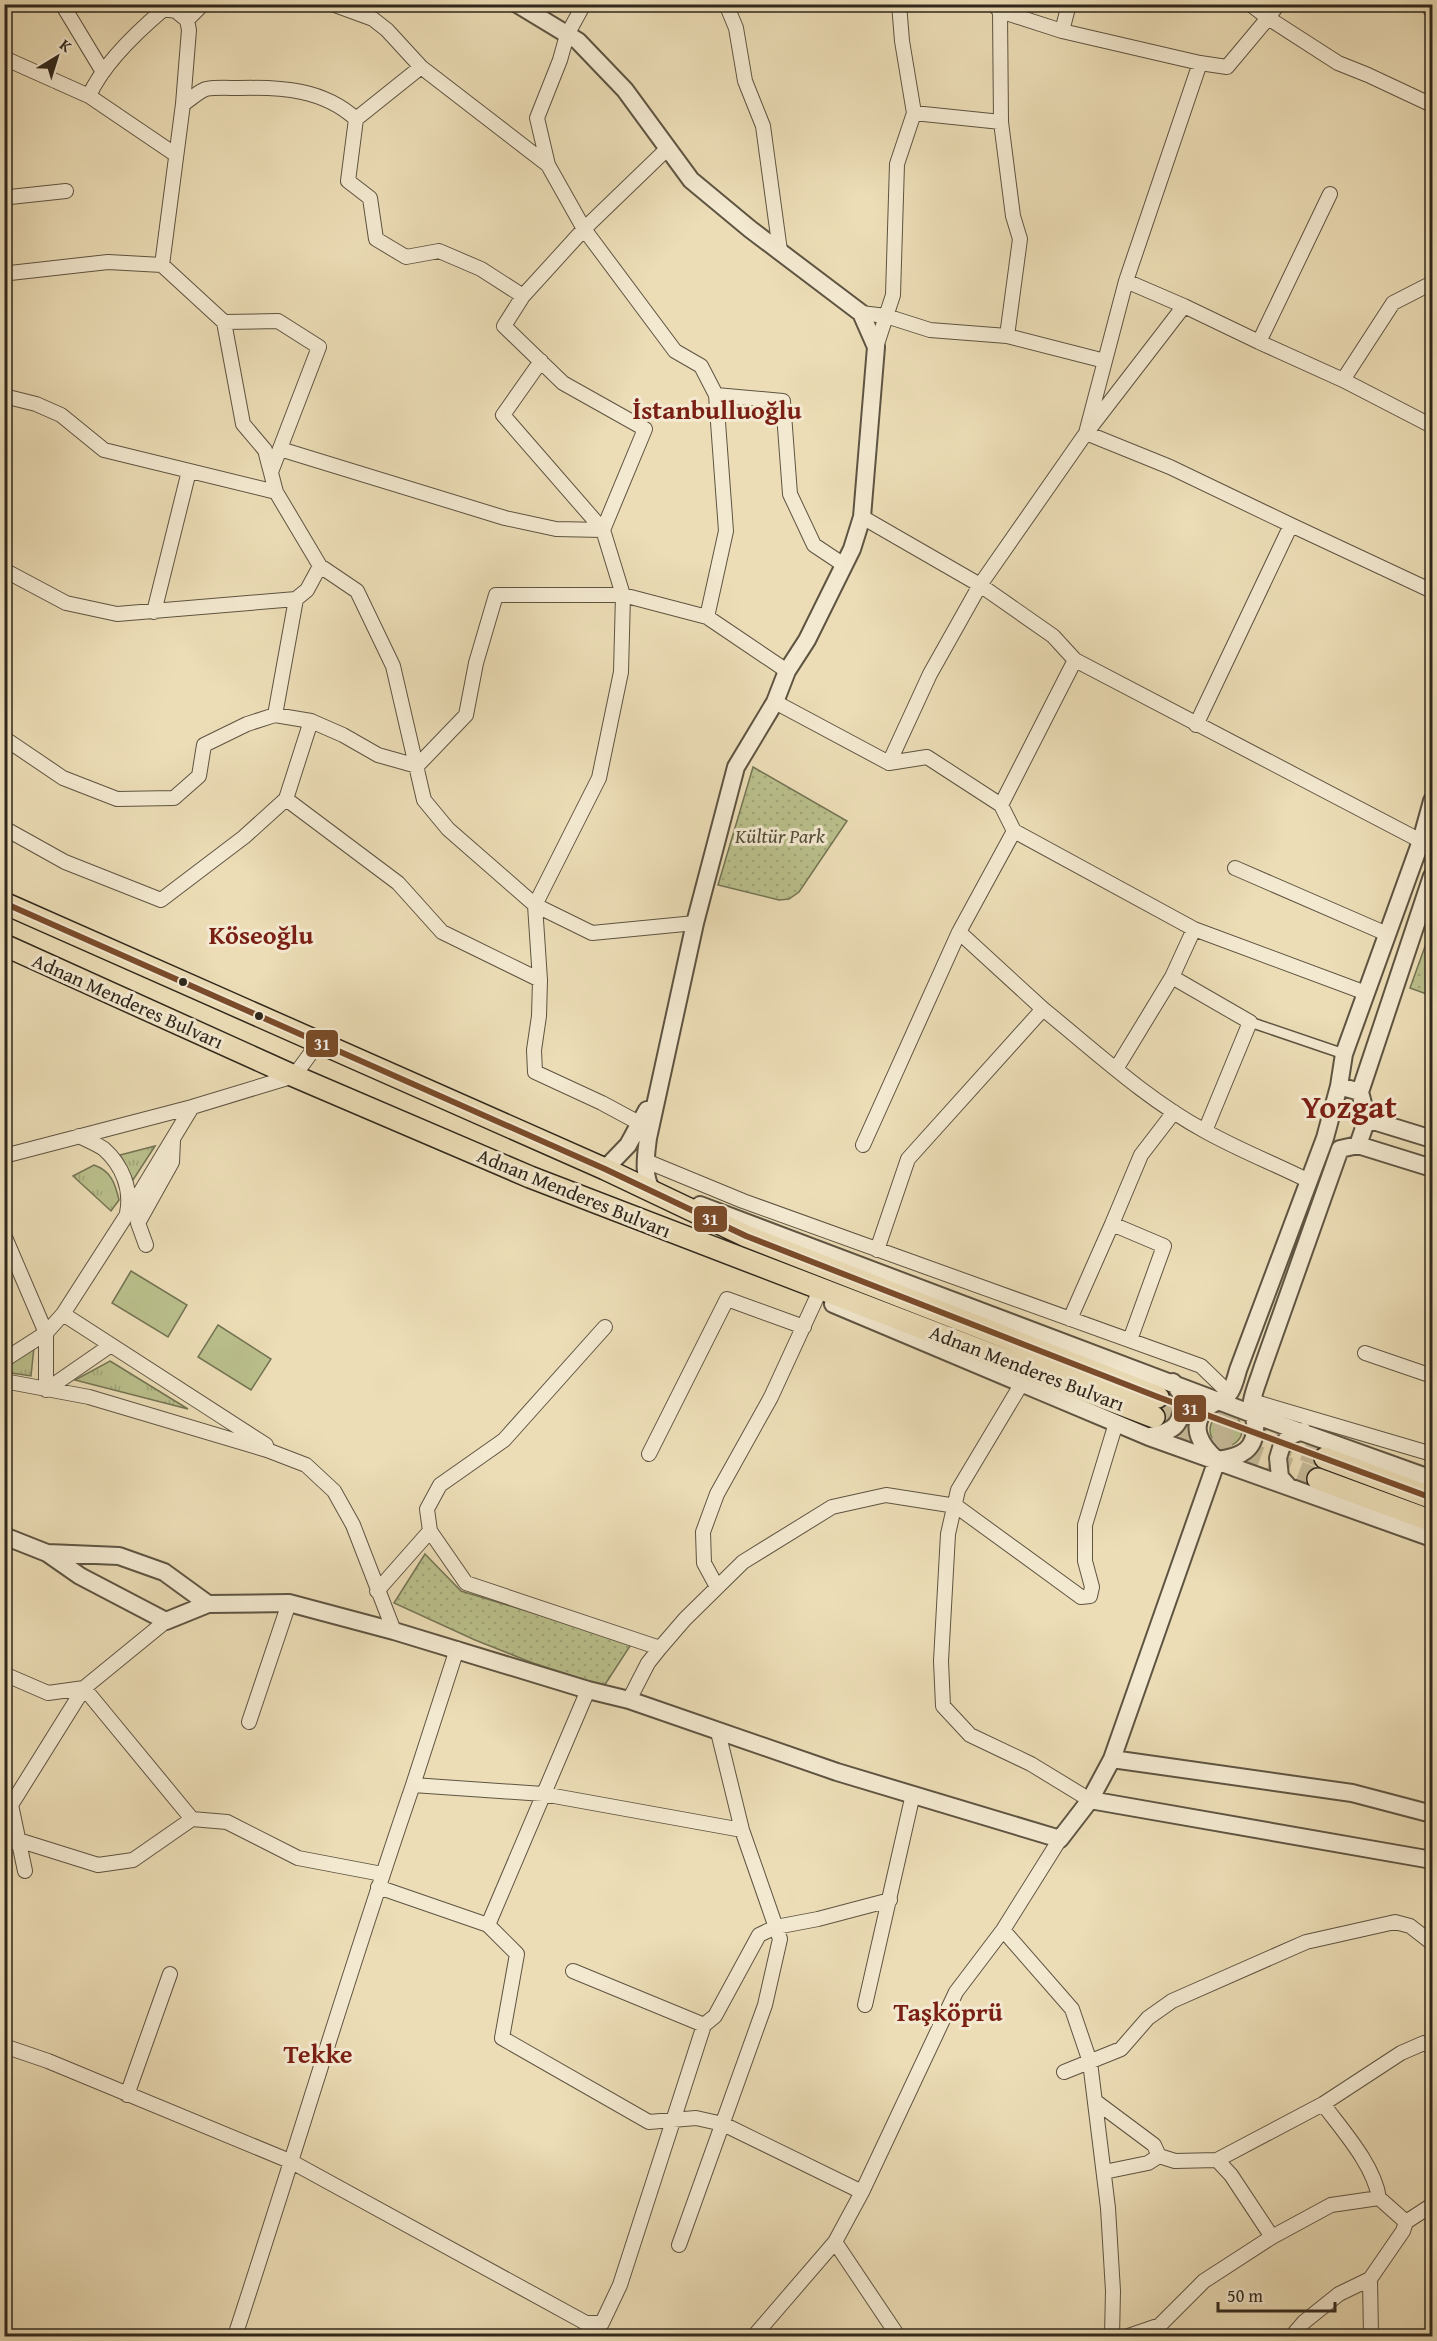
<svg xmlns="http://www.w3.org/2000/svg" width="1437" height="2341" viewBox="0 0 1437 2341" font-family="'Gentium Book Plus',serif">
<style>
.grass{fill:url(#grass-tufts);stroke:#747454;stroke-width:1.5}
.park{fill:url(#park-dots);stroke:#747454;stroke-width:1.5}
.garden{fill:#bac08c;stroke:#747454;stroke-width:1.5}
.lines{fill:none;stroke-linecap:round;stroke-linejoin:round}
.trunk-tunnel{stroke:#c6b997;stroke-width:21;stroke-dasharray:21 10;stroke-linecap:butt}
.pedestrian-casing{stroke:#5e5442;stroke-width:12}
.minor-casing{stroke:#5e5442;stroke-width:16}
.tertiary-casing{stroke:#5e5442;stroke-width:20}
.trunk-casing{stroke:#2f271c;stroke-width:24}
.pedestrian{stroke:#f3e9d0;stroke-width:9}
.minor{stroke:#f3e9d0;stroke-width:14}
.tertiary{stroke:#f3e9d0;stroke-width:16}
.trunk{stroke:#ecddb6;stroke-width:21}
.bus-1-casing{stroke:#f3e9d0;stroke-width:10}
.bus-1{stroke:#7a4b2a;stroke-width:6}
.bus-dot{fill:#2f271c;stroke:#f3e9d0;stroke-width:2}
.labels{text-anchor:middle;stroke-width:6;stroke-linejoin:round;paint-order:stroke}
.park-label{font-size:20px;font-style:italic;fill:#524d38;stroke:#f3e9d0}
.street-label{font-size:20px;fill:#2f271c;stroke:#f3e9d0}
.district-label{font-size:26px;font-weight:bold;fill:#7a1f14;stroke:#f3e9d0}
.town-label{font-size:32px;font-weight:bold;fill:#7a1f14;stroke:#f3e9d0}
.line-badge{stroke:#f3e9d0;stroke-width:2}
.badge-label{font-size:16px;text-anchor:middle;font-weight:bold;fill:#fff}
</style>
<defs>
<pattern id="grass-tufts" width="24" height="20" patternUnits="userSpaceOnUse" patternTransform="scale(1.5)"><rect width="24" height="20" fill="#bac08c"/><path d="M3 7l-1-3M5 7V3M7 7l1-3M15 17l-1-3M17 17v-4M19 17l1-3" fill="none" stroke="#a0a578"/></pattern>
<pattern id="park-dots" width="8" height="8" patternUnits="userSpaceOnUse" patternTransform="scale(1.5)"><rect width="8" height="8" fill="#bac08c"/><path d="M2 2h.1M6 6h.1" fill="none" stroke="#a0a578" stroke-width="1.8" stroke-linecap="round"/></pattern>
</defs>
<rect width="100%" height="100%" fill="#ecddb6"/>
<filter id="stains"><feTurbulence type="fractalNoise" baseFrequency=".00333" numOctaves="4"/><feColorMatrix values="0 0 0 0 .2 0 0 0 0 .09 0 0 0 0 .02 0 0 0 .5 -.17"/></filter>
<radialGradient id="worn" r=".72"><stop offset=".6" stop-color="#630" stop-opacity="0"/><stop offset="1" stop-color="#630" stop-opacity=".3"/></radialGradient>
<path class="grass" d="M155,1146l-22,34 -13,-25z
M94,1165c17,6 21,18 25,35l-8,11 -38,-35z
M34,1347l-3,29 -26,-4 -1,-5z
M110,1361l78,48 -113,-29z"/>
<path class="park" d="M753,767l94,54 -48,71 -10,7 -10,1 -61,-15z
M1432,927v69l-22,-8z
M425,1554l36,37 171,52 -28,43 -71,-23 -58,-23 -81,-37z"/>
<path class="garden" d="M131,1271l56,34 -19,32 -56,-34z
M218,1325l53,34 -20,31 -53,-33z
M1210 1430a16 16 0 1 1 32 0a16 16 0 1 1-32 0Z"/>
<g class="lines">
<path class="trunk-tunnel" d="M1158,1397l167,61
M1154,1417l164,62"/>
<defs>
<path id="pedestrian" d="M1250,1022l94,32"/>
<path id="minor" d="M62,4l41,68
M203,4l-16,16 2,10 -6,74c7,-4 16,-13 23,-15 10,-2 23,-1 33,-1 43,-1 84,1 117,31l-8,62 22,17 6,41 30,18 33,-6 42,18 42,27 61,-67 91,122 26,15 15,29 10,136 -19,86 -84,-22 -2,77 -22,106 -64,127 57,28 103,-10
M332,4l41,15 14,11 34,37 -65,52
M726,4l10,24 9,53 18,45 17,125
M993,4l7,7 62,20 138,32
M1278,4l-10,14 70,45 30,12 64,30
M1427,4l5,8
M1000,11l1,111 12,94 7,23 -13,97
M1062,31l7,-27
M4,58l85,38
M421,67l127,98 -11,-47 23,-58 7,-25 17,-31
M914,113l87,9
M176,155l-87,-59c14,-32 49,-65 75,-87l12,2 11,9
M548,165l36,64 84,-81
M1330,194l-71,148 84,38
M4,200l6,-3 56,-6
M162,265l21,-161
M4,276l6,-3 98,-11 54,3 62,57
M1126,281l58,25
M1432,283l-39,20 -50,77 89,46
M523,296l-19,30 59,57 82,46 -42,101 -100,-115 38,-54
M861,313l25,3 44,14 77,6 98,25
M876,347l17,-52 4,-131 17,-51 -12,-72 -3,-37
M716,395l67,6 7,93 24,51 30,20
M4,396l32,8 25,11 43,35 172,42 44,74
M1090,428l94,-122 75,36
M1086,433l40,-152 74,-218 27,4 41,-49 -18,-14
M271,472l48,-125 -41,-26 -54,1 19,102 22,26 11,42
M862,517l118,68 106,-152 84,34 121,58 -95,200
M1291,525l141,66
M4,570l62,33 51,11 179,-15 11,-9 13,-24 37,25 36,75 31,134 24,29 87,76 5,75 -1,36 -5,34 1,22 67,31 39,21
M296,599l-21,116 36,6
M154,612l35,-141
M707,617l80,54
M1075,660l346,181
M775,702l114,61 41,-89 50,-89 73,51 22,24 -74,145 -74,-48 -38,6
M4,738l59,40 54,21 57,-1 25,-22 5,-31 43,-21 28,-9
M286,799l112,84 44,49 98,48
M1001,805l13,26
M4,828l61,34 96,38 83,-63 42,-38 25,-78 32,14 35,20 39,11 49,-51 10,-52 20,-68h127l-20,-65 -47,-1 -51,-11 -225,-69
M1235,868l152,66
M1172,977l78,45 -45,109
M1043,1009c52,42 103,90 162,122 34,19 70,33 104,50
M1116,1069l56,-92 22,-48
M79,1136c8,4 18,8 25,13 18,16 28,40 23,64
M863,1145l96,-213
M4,1156l188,-49 102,-31 25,-34
M646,1161l97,40 458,165 28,27
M1112,1224l29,-69 33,-43
M4,1235l42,98 -42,27
M146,1245l-8,-22 34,-61 1,-21
M877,1250l31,-91 135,-150 -84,-77 55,-101 180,98 172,64
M63,1314l203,131
M1070,1319l42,-95 52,22 -34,94
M111,1345l-65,45v-57l17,-19 63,-98 66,-109
M1365,1353l67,23
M4,1381l85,16 178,53 39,15 28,26 19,34 41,106
M1022,1383l-64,107 -10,44 -7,127 2,45 27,29 61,29 59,36
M1252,1401l180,53
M649,1454l78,-155 77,28
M430,1531l36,52 194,65
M717,1587l-13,-24 -1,-31 14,-38 54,-97 46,-100
M377,1591l53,-60 -3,-22 13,-24 64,-45 101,-113
M457,1649l-44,136 130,9 199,36
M4,1674l44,19 36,-5 82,-67
M629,1700l19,-37 12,-15 25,-29 58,-57 89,-55 54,-12 70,11 125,91 9,-1 2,-9 -7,-26v-36l31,-102
M249,1722l40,-119
M192,1819l35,3 71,36 84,16
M4,1844l14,-4 80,25 35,-5 59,-41 -108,-131 -73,117 14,66
M378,1887l110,38 29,29 -15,84 147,84 47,-4 27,6 139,68
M488,1925l100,-235
M1003,1930l57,-91
M573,1971l131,54
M865,2005l48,-211
M4,2046l44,15 244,101 294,161h16l18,-38 84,-260 11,-9 44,-81 17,-8 42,-8 72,-19
M1064,2072l57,-23 27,-31 24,-17 134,-59 89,-20 15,4 22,17
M127,2095l43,-121
M1095,2101l59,44 5,11 16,5 42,-1 106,-56 78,-51 23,-10 8,3
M1323,2104c20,27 51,61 56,94l27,24
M1217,2160l14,15 41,62
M1104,2172l44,-9 11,-7
M835,2242l27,-50 94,-200 47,-62 69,79 18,53 18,146 5,83 -1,45
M679,2245l86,-240 15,-66 -38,-109 -24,-98
M1370,2279l1,57
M235,2336c60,-183 115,-368 178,-551
M754,2336l81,-94 63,94
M1128,2336l32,-11 44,-44 68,-44 59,-32 48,-7
M1292,2336l12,-14 35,-28 31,-15 33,-48 3,-9 26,-17"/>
<path id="tertiary" d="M517,4l61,37 47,49 66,90 59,49 111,84 15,34 -14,170 -10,32 -45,91 -20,31 -12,31 -39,65 -41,156 -47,215c-2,17 -6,39 5,54
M1339,1086l21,6 7,27 -9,26 -18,4 -78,220c-3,10 -8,21 -10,32 -2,8 2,14 3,22 2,27 -14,34 -38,37 -16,-14 -29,-34 -10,-52 6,-6 17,-7 23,-16 4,-6 6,-15 8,-22l87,-232 14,-52 5,-32 77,-213 11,-40
M1360,1092l72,-216
M1367,1119l65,20
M1358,1145l74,23
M614,1172l-9,-3 23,-24 19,-35
M700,1205l579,219 153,55
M833,1304l316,133 283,101
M1150,1436c26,-5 31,-11 34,-38l-11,-16
M1289,1487l-9,-10 -2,-19 3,-10 8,-12 14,-5
M4,1536l43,17 33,23 86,45 42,-17 81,-1 105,28 194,59 41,10 208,72 223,67 30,-39 22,-41 105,-299
M48,1553l71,3 45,16 44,32
M1112,1759l240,34 80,21
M1090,1800l342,60"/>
<path id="trunk" d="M4,903l601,266 141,67 412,161
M4,945l290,131 236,101 624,240
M1325,1458l107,40
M1318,1479l114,42"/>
</defs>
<use href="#pedestrian" class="pedestrian-casing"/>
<use href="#minor" class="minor-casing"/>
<use href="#tertiary" class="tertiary-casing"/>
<use href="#trunk" class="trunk-casing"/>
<use href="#pedestrian" class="pedestrian"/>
<use href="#minor" class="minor"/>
<use href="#tertiary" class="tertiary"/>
<use href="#trunk" class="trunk"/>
<defs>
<path id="bus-1" d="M4,903l601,266 141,67 412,161 274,101"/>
</defs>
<use href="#bus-1" class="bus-1-casing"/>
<use href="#bus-1" class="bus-1"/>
</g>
<g class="bus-dot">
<circle cx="183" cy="982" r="5"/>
<circle cx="259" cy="1016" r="5"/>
</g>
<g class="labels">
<g class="park-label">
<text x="780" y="843">Kültür Park</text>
</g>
<g class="street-label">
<text transform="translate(128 1001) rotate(24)" y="7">Adnan Menderes Bulvarı</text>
<text transform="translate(574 1193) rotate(22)" y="7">Adnan Menderes Bulvarı</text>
<text transform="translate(1027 1368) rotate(21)" y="7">Adnan Menderes Bulvarı</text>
</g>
<g class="district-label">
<text x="717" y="419">İstanbulluoğlu</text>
<text x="261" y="944">Köseoğlu</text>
<text x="948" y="2021">Taşköprü</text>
<text x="318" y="2063">Tekke</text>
</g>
<g class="town-label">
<text x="1349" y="1118">Yozgat</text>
</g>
</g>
<g class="line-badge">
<rect x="305" y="1029" width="34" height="29" rx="6" fill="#7a4b2a"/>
<rect x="693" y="1205" width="35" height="28" rx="6" fill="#7a4b2a"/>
<rect x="1173" y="1394" width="34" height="29" rx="6" fill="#7a4b2a"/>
</g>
<g class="badge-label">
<text x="322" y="1050">31</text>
<text x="710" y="1225">31</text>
<text x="1190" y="1415">31</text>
</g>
<rect width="1437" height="2341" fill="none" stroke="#ecddb6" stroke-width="24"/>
<rect x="6" y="6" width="1425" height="2329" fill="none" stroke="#2f271c" stroke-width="3"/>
<rect x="12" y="12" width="1413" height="2317" fill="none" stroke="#2f271c" stroke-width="1.5"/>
<g transform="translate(57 57) rotate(38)" stroke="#f3e9d0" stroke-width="4.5" paint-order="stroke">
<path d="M0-4.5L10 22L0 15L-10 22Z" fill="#2f271c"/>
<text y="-9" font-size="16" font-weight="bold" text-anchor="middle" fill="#2f271c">K</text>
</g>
<path d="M1218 2302v9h117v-9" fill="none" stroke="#2f271c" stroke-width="3"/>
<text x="1227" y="2302" font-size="18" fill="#2f271c" stroke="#f3e9d0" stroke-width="4.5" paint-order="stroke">50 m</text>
<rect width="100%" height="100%" filter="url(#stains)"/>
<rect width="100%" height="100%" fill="url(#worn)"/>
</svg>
